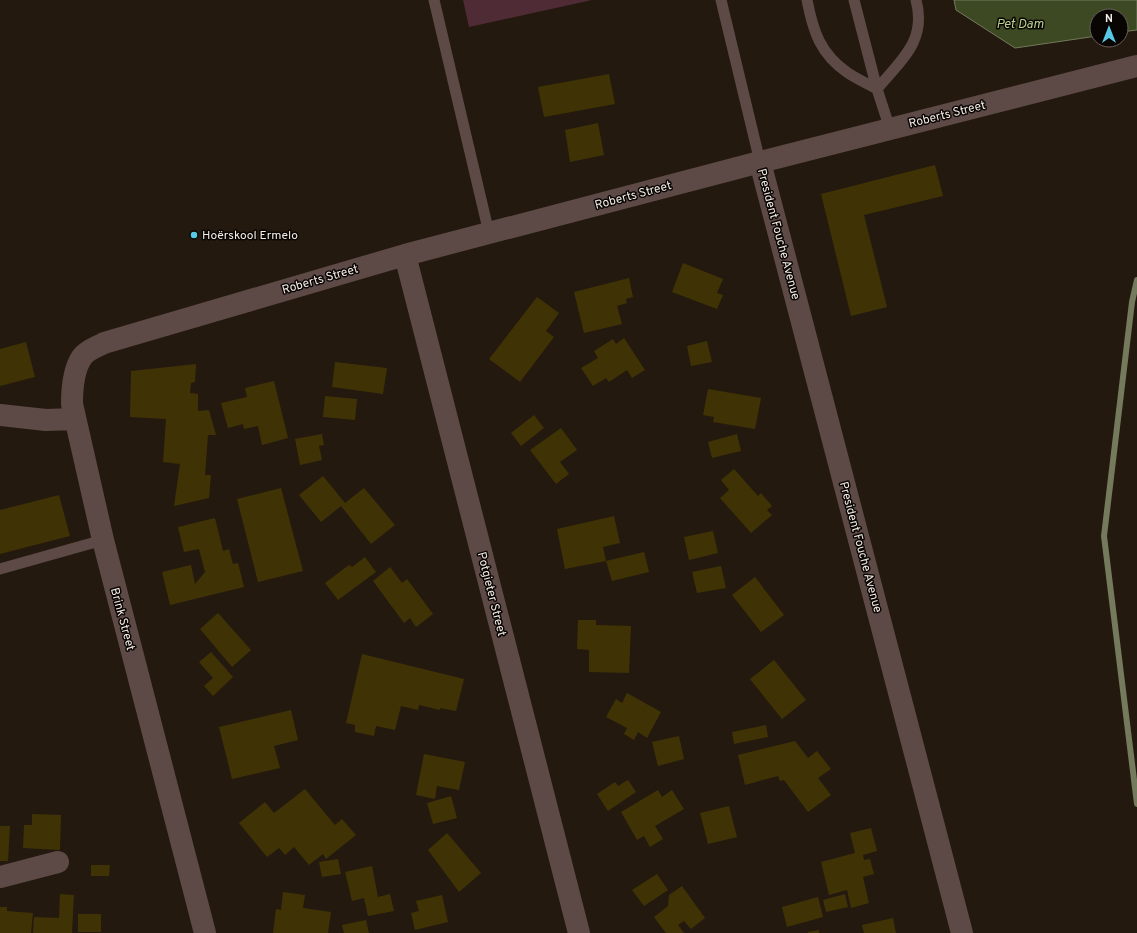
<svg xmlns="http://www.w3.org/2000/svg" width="1137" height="933" viewBox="0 0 1137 933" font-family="Overpass,sans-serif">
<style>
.green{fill:#4f2b36}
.water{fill:#3d4922;stroke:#747a5c}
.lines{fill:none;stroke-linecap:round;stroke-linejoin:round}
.stream{stroke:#747a5c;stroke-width:6}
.building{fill:#3f3305}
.lane{stroke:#5d4a46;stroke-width:11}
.street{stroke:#5d4a46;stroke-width:22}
.poi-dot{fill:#58c9e4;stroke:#090503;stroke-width:1.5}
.labels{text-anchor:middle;stroke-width:3;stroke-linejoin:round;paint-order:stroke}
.street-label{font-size:12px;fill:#f4ece5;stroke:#090503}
.poi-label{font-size:12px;fill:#f4ece5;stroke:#090503;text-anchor:start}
.water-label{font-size:13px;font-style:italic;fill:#bad18f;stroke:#090503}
</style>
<rect width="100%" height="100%" fill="#24190f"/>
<path class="green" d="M463,0h129l-123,27z"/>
<path class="water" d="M954,0h183v30l-16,2v-16h-24v20l-82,12 -59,-38z"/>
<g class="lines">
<path class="stream" d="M1137,280l-5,22 -28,234 33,268"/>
</g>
<path class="building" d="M609,74l6,30 -71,13 -6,-30z
M598,123l6,32 -34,7 -5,-32z
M935,165l8,31 -79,19 23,92 -36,9 -30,-122z
M683,263l40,16 -6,14 6,2 -6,14 -45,-17z
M629,278l4,19 -7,2 1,4 -10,3 5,18 -38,9 -10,-41z
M537,297l22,16 -13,18 8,6 -34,45 -31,-23z
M624,338l21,32 -13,8 -5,-8 -18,12 -3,-4 -13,8 -12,-18 17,-10 -4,-7 19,-12 3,5z
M707,341l5,21 -21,4 -4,-20z
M26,342l9,35 -35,9v-37z
M335,362l52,6 -4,26 -51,-7z
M196,364l-1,18 -4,1 -1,10 8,1v17l11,-1 7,25h-8l-3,40h6l-2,23 -35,8 6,-42 -17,-2 3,-43 -36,-2 1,-46z
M274,381l14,57 -26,7 -4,-19 -14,3 -1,-5 -15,4 -7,-25 26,-6 -2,-9z
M708,389l53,9 -6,31 -42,-7 1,-5 -11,-2z
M325,396l32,3 -2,21 -32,-3z
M534,415l10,13 -23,18 -10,-13z
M561,428l16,22 -17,12 9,12 -13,10 -26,-34z
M322,434l2,11 -5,1 3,14 -22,5 -5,-26z
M737,434l4,17 -29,7 -4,-16z
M734,469l24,27 3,-3 11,13 -5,4 5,5 -21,18 -31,-35 9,-8 -8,-10z
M323,476l22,27 19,-15 31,37 -24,19 -30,-38 -20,16 -22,-27z
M281,488l22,83 -45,11 -21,-83z
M59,495l11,41 -70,18v-44z
M614,516l6,27 -17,4 3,14 -41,8 -8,-40z
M215,518l8,33 6,-2 4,15 5,-1 6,24 -74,18 -8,-33 29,-7 4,19 10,-12 -6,-23 -15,3 -6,-25z
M713,531l5,22 -29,7 -5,-23z
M644,552l5,20 -37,9 -6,-20z
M365,557l11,15 -38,28 -13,-17 24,-18 3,2z
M721,566l5,22 -29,5 -5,-21z
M390,567l12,16 5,-4 26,35 -17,13 -6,-9 -6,5 -31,-42z
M755,577l29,38 -23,17 -29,-37z
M218,613l33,37 -19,17 -32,-38z
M578,620h18v5l35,1 -2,47 -40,-1v-22l-12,-1z
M211,652l22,25 -20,19 -9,-10 9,-8 -14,-16z
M362,654l102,25 -8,32 -16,-3v2l-21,-5 -1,5 -17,-4 -6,24 -19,-4 -2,10 -19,-4v-7l-9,-2z
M774,660l32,40 -24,19 -32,-40z
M627,693l34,19 -14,26 -9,-6 -4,8 -10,-6 3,-6 -21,-11 10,-18 6,4z
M291,710l7,30 -24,6 6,22 -48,11 -13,-52z
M766,725l2,12 -34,7 -2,-12z
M679,736l5,23 -26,7 -6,-24z
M795,741l13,17 9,-7 14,18 -13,9 13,17 -23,17 -24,-32 -4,1 -2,-5 -33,9 -7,-30z
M424,754l41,8 -6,28 -22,-4 -2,13 -19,-4z
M628,780l8,12 -28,19 -11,-17 18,-12 3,4z
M305,789l30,36 7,-6 14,16 -30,24 -3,-5 -14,11 -15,-18 -9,8 -6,-7 -12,9 -28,-34 26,-21 9,11z
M658,790l4,7 10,-7 12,19 -29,17 8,13 -13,8 -6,-11 -7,4 -16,-28z
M451,796l6,22 -24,6 -6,-21z
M729,806l8,31 -29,7 -8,-31z
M32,814l29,1 -1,35 -37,-2 1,-23h8z
M0,826h10l-2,35h-8z
M871,828l6,23 -14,4 1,5 6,-1 4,15 -11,3 6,26 -18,5 -4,-18 -18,5 -8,-33 34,-9 -5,-20z
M447,833l34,40 -22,19 -31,-42z
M338,859l3,15 -19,3 -3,-15z
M91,865h19l-1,11h-18z
M372,866l6,31 12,-3 4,17 -26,5 -4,-18 -12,3 -7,-29z
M657,874l11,16 -24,16 -12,-16z
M682,886l23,32 -14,11 -7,-8 -6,4 6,8h-18l-12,-16 14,-11 1,-11z
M283,892l22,3 -2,13 28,4 -3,21h-55l3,-24 5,1z
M60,894l14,1 -2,38h-39l1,-16 25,1z
M845,894l3,13 -22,5 -3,-12z
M442,895l6,27 -33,8 -4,-17 8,-2 -3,-10z
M818,897l5,20 -36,10 -5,-20z
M0,907h7v4l26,2 -2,20h-31z
M78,914h23v18h-23z
M893,918l3,15h-32l-2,-8z
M366,920l3,13h-25l-2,-8z
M819,930v3h-11v-1z"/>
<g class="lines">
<path class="lane" d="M434,0l55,233
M721,0l39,162
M807,0c6,31 13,54 41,73 9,6 20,11 29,16 24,-29 50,-48 39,-89
M854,0l23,89 13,40
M0,569l103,-29"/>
<path class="street" d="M760,162l202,771
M405,255l174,678
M0,415l46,5 29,-1
M0,877l58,-15
M205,933l-102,-393 -31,-136c0,-15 1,-34 10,-47 5,-7 15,-10 22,-14l301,-88 355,-93 377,-96"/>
</g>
<circle class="poi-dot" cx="194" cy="235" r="4"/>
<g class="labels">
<g class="street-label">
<text transform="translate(947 114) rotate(-14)" y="4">Roberts Street</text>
<text transform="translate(633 195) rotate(-15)" y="4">Roberts Street</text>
<text transform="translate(779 234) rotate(75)" y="4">President Fouche Avenue</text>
<text transform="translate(320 279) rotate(-16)" y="4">Roberts Street</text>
<text transform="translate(861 547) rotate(75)" y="4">President Fouche Avenue</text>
<text transform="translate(492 594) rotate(76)" y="4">Potgieter Street</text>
<text transform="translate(123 619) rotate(75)" y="4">Brink Street</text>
</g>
<g class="poi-label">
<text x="202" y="239">Hoërskool Ermelo</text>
</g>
<g class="water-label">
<text x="1020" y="28">Pet Dam</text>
</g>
</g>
<g transform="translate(1109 28)"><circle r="19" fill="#090503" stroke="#67615d"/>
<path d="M0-3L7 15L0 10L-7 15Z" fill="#58c9e4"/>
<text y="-6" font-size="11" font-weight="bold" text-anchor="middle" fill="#f4ece5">N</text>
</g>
</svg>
